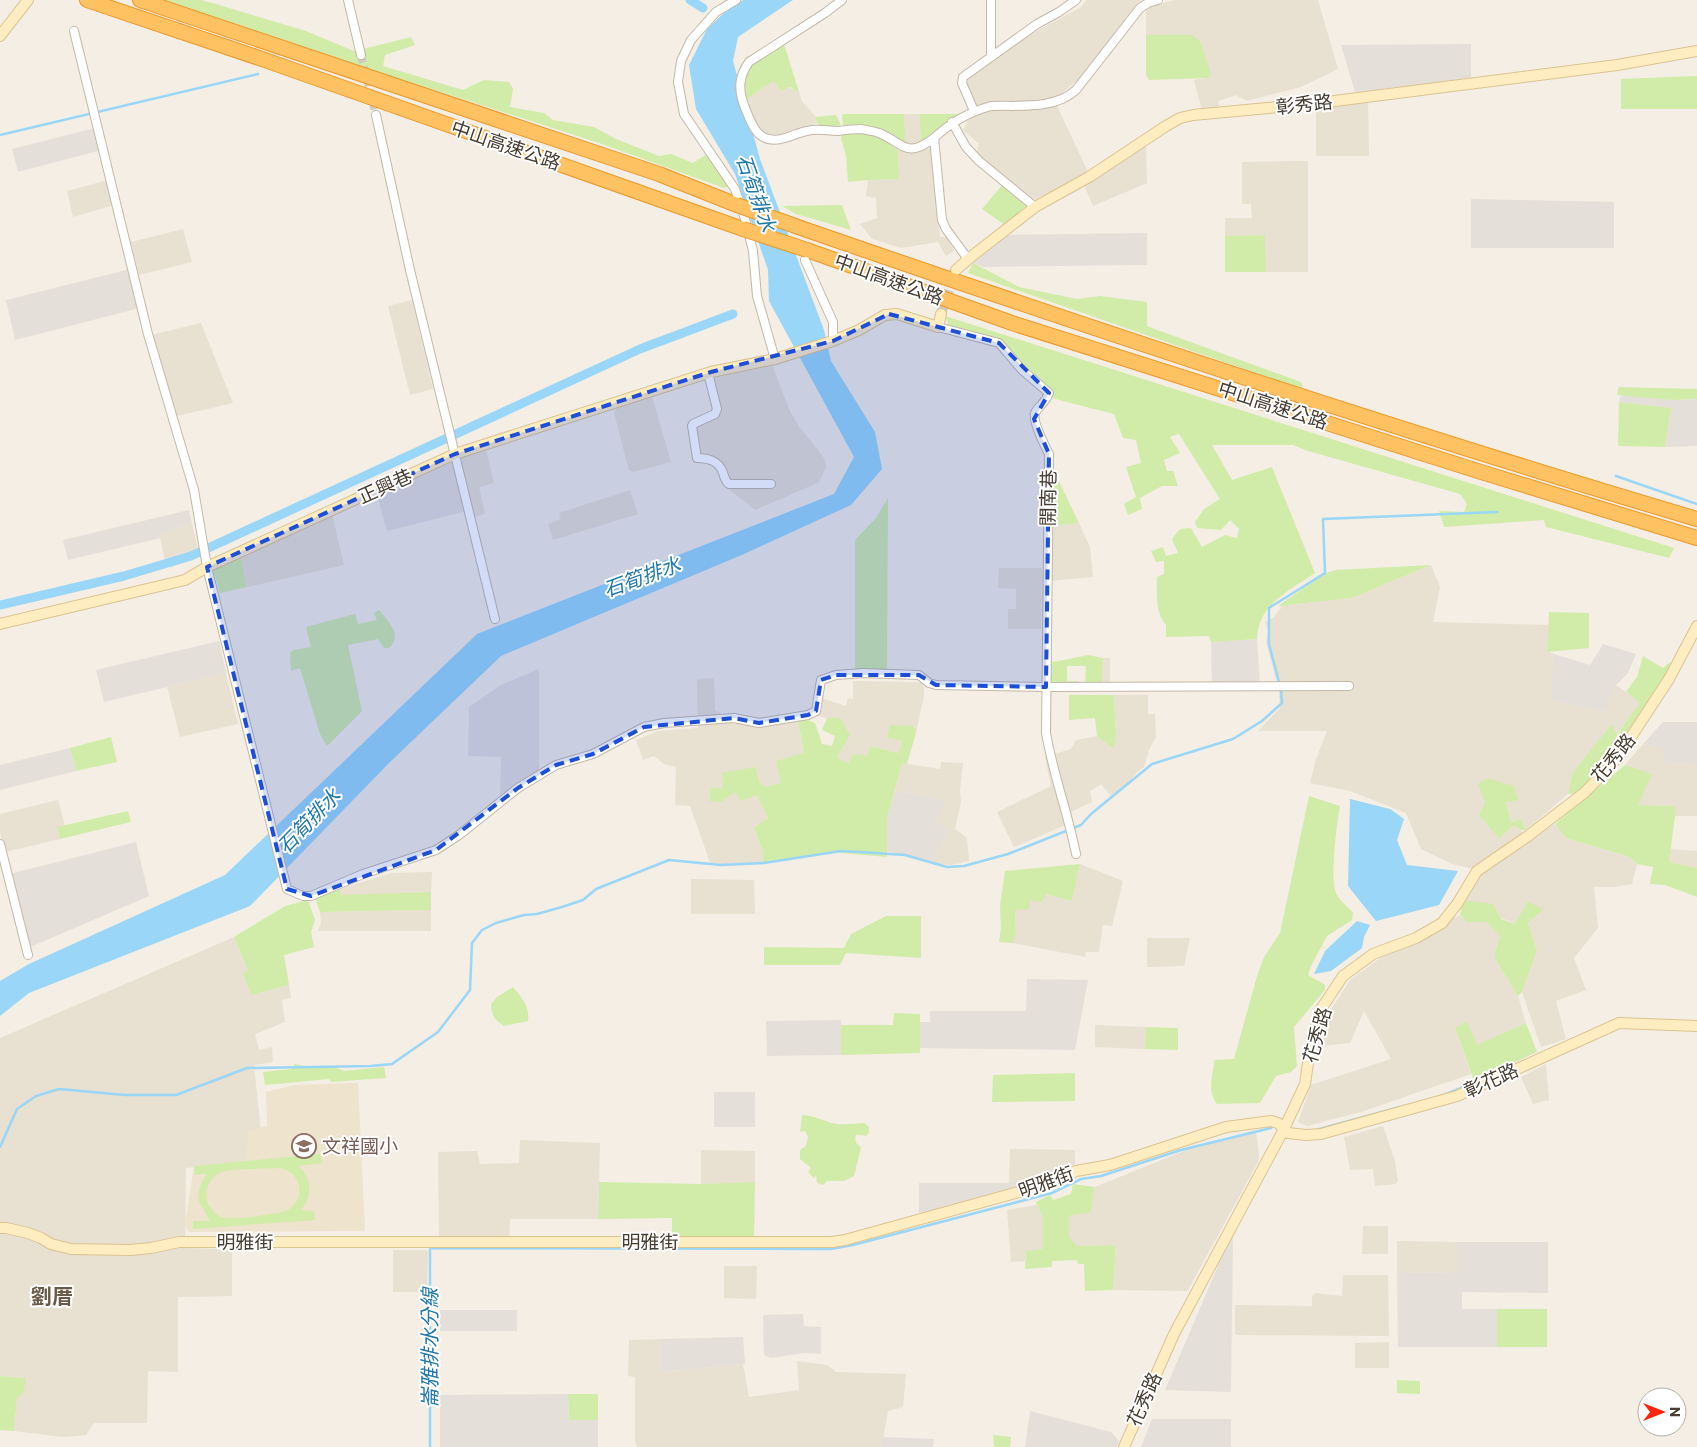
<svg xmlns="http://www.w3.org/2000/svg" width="1697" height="1447" viewBox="0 0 1697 1447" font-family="Commissioner,'Noto Sans TC',sans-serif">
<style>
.residential{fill:#e8e0d1}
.industrial{fill:#e5dfd9}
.education{fill:#eee3cc}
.green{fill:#d1eca8;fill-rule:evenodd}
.water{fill:#99d6f7}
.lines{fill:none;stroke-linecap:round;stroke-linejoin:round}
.stream{stroke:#99d6f7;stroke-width:2.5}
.canal{stroke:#99d6f7;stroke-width:9}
.street-tunnel{stroke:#d1cbc1;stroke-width:8;stroke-dasharray:8 4;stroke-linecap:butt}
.secondary-tunnel{stroke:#d1cbc1;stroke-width:10;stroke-dasharray:10 5;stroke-linecap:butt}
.street-casing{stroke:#c3b8a8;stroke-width:10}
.secondary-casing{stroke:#dbc390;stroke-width:12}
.highway-casing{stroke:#ed9724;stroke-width:16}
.street{stroke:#fff;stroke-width:8}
.secondary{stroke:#ffedc2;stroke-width:10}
.highway{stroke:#ffc263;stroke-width:14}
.highway-bridge-casing{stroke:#ed9724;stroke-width:16;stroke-linecap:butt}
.highway-bridge{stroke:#ffc263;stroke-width:14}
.marked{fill:#1d4ed8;fill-opacity:0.2;stroke:#1d4ed8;stroke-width:4;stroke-dasharray:10 6;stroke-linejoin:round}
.labels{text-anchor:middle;stroke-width:4;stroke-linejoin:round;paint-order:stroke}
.street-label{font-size:19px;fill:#463e33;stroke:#fff}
.education-label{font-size:19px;fill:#785e54;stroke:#fff;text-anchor:start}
.water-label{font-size:20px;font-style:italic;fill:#2078ab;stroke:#fff}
.quarter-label{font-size:21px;font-weight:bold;fill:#6a5b49;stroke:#fff}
</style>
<rect width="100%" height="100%" fill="#f4eee4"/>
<path class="residential" d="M1087,0h54l-5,5 -58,75 -20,16v12l31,66 -7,5 -51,22 -55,-47 3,-10 -16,-14 5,-10 11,-7 -15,-34 31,-19 2,-7 84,-46z
M1176,0h142l20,69 -37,18 -54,14 -11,-6 -18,6 3,11 -19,-2 -8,-30 14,-2 -16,-43h-46v-25l8,-5z
M774,81l25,11 3,9 14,16 1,6 -30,12 -15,1 -13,-5 -4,-5 -10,-26z
M1368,101l1,55h-53v-48z
M904,114h15l2,30 -4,2 -11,-2z
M1146,146l1,37 -54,23 -9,-21z
M932,148l8,89h7l7,14 -8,5 -8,-14 -37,6 -29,-9 -12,-15 17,-6 -1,-20 -10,-2 2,-16 31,-1 -1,-29 18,1z
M1308,161v111h-42l-1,-37 -40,1v-18h27l-1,-14h-9v-42z
M108,180l6,25 -41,12 -6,-26z
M183,229l9,33 -53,13 -8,-33z
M412,300l21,89 -23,6 -22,-89z
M201,323l32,80 -60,14 -20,-81 2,-2z
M772,364l17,45 9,16 26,33 2,9 -6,14 -5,3 -60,26 -30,-24 -4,-7 -3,-13 -24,-6 -6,-38 28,-11 -8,-35z
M652,396l19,66 -38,10 -4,-2 -15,-57 3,-5z
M486,450l8,33 -15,4 6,27 -11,3 -13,-59z
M630,490l8,24 -85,26 -5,-16 13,-5 -2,-6z
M332,514l12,51 -97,22 -6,-30z
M1079,523l11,24 3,30 -44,4v-55z
M192,524l7,28 -28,16 -6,-8 -6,-27z
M1431,565l9,22 -7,35 116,3 -2,26 7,3 -2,46 52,12 12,-27 25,18 -24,32 -5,-10 -39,47 -5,22 -42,36 -5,-11 -10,3 -5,-20 -21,1 36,27 6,13 28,-19 11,14 64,19 7,7 -5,20 -18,3h-20l4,41 -24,30 12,32 -30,11 10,38 -25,8 -19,-55 15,-41 -9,-28 15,-13 -28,14 -53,-24 11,-31 -21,-5 -31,-15 -15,-36 -56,-22 -40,-8 6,-24 11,-28h-69l22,-23 -1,-18 -13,-48 2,-12 -3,-8 8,-4 9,-11 -4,-1 74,-8z
M999,568h43l-1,61h-33v-20h8v-20l-18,-1z
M1103,658h7v29h-8z
M226,673l12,51 -58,13 -13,-50z
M714,678l1,33 5,1 2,5 26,-2 8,7 41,-7 7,38 -23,30 -15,4 -7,-5 -3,-15 -33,21h-12l-2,13 26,-9 22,2 11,24 -14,11 8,21 1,13 -15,2h-37l-21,-59 -15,-1 1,-38 -12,-3 -10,-8 -11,4 -7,-20 22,-9 40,-3 -1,-49z
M853,681l62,1 6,1 3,5v8l-8,37 -2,-7 -16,27 -26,-7 -5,10 -18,7 -12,-4 13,-25 -23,-16 -10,-2 4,-18 25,8 2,-8 5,1z
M1114,695h34v19h7l1,23 -7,13 -5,17 -7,5 -12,15 -14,9 -10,-12 -11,7 2,11 -26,12 2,10 -54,23 -17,-35 54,-26 -6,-29 26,-8 5,-9 21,-4 17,12 2,-15z
M1643,744l20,4 1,12 5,3 28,1v52h-22v-10l-37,-1 -13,-40z
M941,762l22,1 -3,27 1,12 -6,27 12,9 2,23 -18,4 -21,-2 20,-32 -14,-10 11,-20 -52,-11 7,-27 38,6z
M58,800l7,26 -8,2 3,11 -55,13 -5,-19v-19z
M1670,849l27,2v17l-28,-6z
M1080,864l43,17 -11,45 -9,-1 -4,27h-13l-1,5 -72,-14 3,-10 -1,-23 15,-10 15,-6 27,7z
M432,872l-1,20 -91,4v-7l51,-16z
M691,879l63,1 1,34h-64z
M431,910v21h-113l3,-8 -1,-11z
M1460,915l7,7 20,-1 13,15 -6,21 24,39 8,27 -49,23 -22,-18 16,46 -110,38 -54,14 -9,-4 13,-37 80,-26 -27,-48 -14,32 -36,4 7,-22 29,-45 29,-21z
M234,937l14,33 4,25 37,-10 2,13 -9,2 3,22 -30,12 4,16 13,-3 1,15 -19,3 10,96 -78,7 -1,80 47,1v47l-54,1v75l-30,-1 -1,52h-53l-8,12 -23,2 -49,-6 3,-33 8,-20 -25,-2v-338z
M1147,938h43l-6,28 -37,1z
M1095,1025l51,2 -1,22 -50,-2z
M1546,1064l3,36 -16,4 -12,-27z
M1383,1126l12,35 3,20 -2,3 -21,2 -2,-17 -23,1 -6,-33z
M1256,1132l3,22 -1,8 -70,128 -3,1 -72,-1 3,-45 -39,1 -8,-10v-20l22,-4 4,-25 101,-41z
M520,1140l80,3 -2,76h-88l-1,23h-70l-1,-90 39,-1 3,13 39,-1z
M1010,1149l65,1v22l-31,11h-35z
M701,1150l54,1v31l-54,2z
M1037,1205l6,13v32l-17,1 -1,10 -14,1 -4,-52z
M1363,1226h25v28h-26z
M1397,1241l60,1v30l-60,1z
M393,1250h33l2,2 -1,40h-34z
M724,1266h33l-1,33 -32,-1z
M1343,1275h45l1,61 -152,-1 -2,-1v-29l77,1v-10l3,-3 27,3z
M661,1339l-1,33 83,-8 6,33 50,-7 -2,-29 30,4 9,7 70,2 -3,33 -15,4 -6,35 -4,1h-241l-2,-7v-63l-7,-1 1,-36z
M1389,1342v26h-34v-25z"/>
<path class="industrial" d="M1471,44v35l-116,13 -14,-47z
M95,128l6,22 -83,22 -6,-23z
M1471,199l143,3v46h-143z
M1147,233v32l-164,2 -10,-4 34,-28z
M130,269l10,39 -125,32 -9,-40z
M1621,394l52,6 24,-1v47l-32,1 6,-39 -52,-6z
M453,462l13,49 -79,20 -10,-36z
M189,510l3,14 -32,9 1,5 -93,22 -5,-20z
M1257,639l3,46h-48l-1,-43z
M219,641l7,32 -122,29 -8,-32z
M1603,644l33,10 -8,19 -12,12 -11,27 -54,-12 3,-46 36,11z
M539,669v102l-39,24 1,-38 -33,-1 1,-49 32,-22z
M1663,722h34v42l-28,-1 -5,-3 -2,-12 -19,-4z
M70,748l6,23 -76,19v-25z
M895,790l52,11 -11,20 14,10 -20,32 -43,-12v-32z
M136,842l13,54 -121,52 -18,-74z
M1027,979l61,1 -13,70 -155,-2 -1,-26h11v-11h96z
M841,1020v35l-74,1 -1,-35z
M714,1092h41v35h-41z
M919,1183h125l-92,25 -33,5z
M1230,1238h3l-2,154 -66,-2z
M1457,1242h91v51l-86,-1v17h35v38h-99l-1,-74 60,-1z
M440,1310h77v21h-77z
M803,1314l1,12 17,1v27l-16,-1 -35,5 -6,-3 -1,-40z
M743,1337l2,26 -2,1 -83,8 1,-33z
M568,1394l1,26h29v27h-158v-52z
M1030,1411l81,21 8,9 -2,6h-92z
M1152,1419h79v28h-90z
M883,1437l51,2 -1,8h-55l4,-1z"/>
<path class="education" d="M358,1083l7,148 -176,1 -4,-7 9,-59 52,-5 2,-30 19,-5 -1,-34 29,-7z"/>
<path class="green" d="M164,0h37l15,4 90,27 55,23 2,-5 48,-12 4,8 -30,10 -2,11 80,24 21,-10 25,2 4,7 -3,18 34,6 9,7 41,7 22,12 43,17 12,-2 22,9 14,-9 22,32 -5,2 -125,-45 -223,-72z
M1146,35h46l8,6 11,32 -2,5 -60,2 -3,-5z
M784,44l15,48 -9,-5 -8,4 -8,-10 -29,19c-3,-39 10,-38 39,-56z
M1697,76v33h-76v-30z
M842,114h62l2,30c-10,-4 -18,-11 -28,-16 -11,-5 -24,-3 -35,-3z
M919,114h42l-40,30z
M836,115l5,10 -16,3 -8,-5 -1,-6z
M849,132l29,4 20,14 1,29 -31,1 -20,2 -2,-26 -5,-18 1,-3z
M1003,184l25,20 -23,21 -23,-16z
M842,205l9,25 -55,-16 -14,-8z
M1265,235l1,37h-41v-36z
M973,263l46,24 58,12 23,-3 47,6v24l2,1 152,55 3,8 -336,-117z
M945,316l729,232 -5,10 -123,-31 -2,-7 -100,7 -5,-16 25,1 3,-8 -7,-10 -152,-43 -15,-6h-81l20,35 40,-13 43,106c-26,18 -57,31 -58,66l-46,3 -2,-6 -43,1v-12c-11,-12 -9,-32 -9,-48l7,-3v-13l-8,1 -5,-11 12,-4 3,9 12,-3 -6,-14 8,-10 11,-1 11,19 23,-12 12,3 2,-9 -9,-9 -9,10 -24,-2 -2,-6 9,-13 16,-10 -41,-65 -9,3 10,16 -16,7 3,11h6l5,15h-16l-22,12 2,11 -14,6 -4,-11 12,-7 -10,-30 15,-4 -5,-23 -13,-2 -9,-24 -59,-15 -23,-18 -35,-38 -47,-15z
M1619,387l78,2v10l-24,1 -56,-5z
M1619,402l52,6 -6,39 -47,-1z
M1051,471l4,2 24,50 -30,3z
M888,498l-1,175 -32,-1v-132l21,-22z
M241,557l6,30 -27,6 -7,-23z
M1431,565l-79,33 -74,8 46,-32 11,-4z
M379,610c9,10 24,26 10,38h-5l-6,-9 -30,6 14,66 -35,35 -7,-12 -20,-66 -9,3 -1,-18 3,-3 18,-3 -5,-20 49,-13 3,10 19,-4 -3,-7z
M1549,612l40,1v35l-42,4z
M1088,655l15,3 -1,29h-17l1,-21h-19v15h11l1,6 -27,-1 -2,-3v-21l9,-1z
M1643,656l20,12 7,-6 2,5 -60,90 -34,37h-10l5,-22 39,-48 5,11 23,-32 -14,-11 11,-15z
M1069,695h45l2,38 -2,16 -17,-13 -2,-18 -26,2z
M827,718h13l10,17 -13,23 12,5 4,-9 14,2 4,-10 27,7 5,-12 -16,-4 3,-12 24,1 2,7 -9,31 -5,-1 -15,56v38l-58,-5 -66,11 -1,-13 -8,-22 14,-10 -11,-23 -16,6 -6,-9 -14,10 -12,-1 2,-13h12l-1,-15 34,-6 3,15 7,5 15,-4 -5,-22 28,-8 -6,-33h10l7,3 7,21 10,2 3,-10 -13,-6z
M111,737l6,25 -41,9 -6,-23z
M1625,765l27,9 -14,31 37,1v10l-6,46 28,6v29l-32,-12 -15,-1 3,-17 -16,-3 -7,-7 -64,-19 -11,-14z
M1487,778l27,8 4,14 -12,2 5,20 10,-3 5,11h-5l-7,-5 -15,13 -20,-23 6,-12 -7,-19z
M1309,796l31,10c-3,17 -11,76 -3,89 4,7 11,12 16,18l-1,7 -25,16 -16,30 -3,9 17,10v5l-31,37 3,39 -6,6 -15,4 -16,27 -43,1c-10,-13 -5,-28 -2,-44l19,-1 23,-83 7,-19 16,-24z
M128,811l3,11 -71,17 -3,-12z
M1080,864l-8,37 -26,-7 -4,8 -12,-2 -1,9 -14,1 1,23 -3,10 -14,-1 2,-14 -1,-22 5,-35z
M340,889v6l91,-3v18l-111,2 -5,-14z
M308,900l7,20 -4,12 3,15 -30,8 5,30 -37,10 -9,-21 5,-4 -14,-33 51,-31z
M1462,900l31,4 8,15 14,5 13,-23 15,9 -15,13 9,28 -15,41 -4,4 -24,-39 6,-21 -13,-14h-20l-7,-7 2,-8z
M886,916h35v42l-75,-5 -6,12h-76v-18l80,1 7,-14z
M513,987c9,11 17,19 15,34l-24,5c-9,-6 -13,-11 -13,-22l6,-7z
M894,1013l26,1v39l-79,2v-30h52z
M1467,1021l10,24 49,-22 11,29 -63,29 -19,-53z
M1146,1027l32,1v22l-33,-1z
M295,1064l14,3 23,-1 12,5 40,-4 2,11 -55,4 -2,-3 -64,6 -2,-13 29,-3z
M1075,1073v28l-83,1 1,-27z
M802,1115c12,0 23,7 35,9 10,1 19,-1 28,-1l4,4v6l-3,3 -5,-1h-5c-2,6 0,9 5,12l-7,29 -10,5h-17l-4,4 -6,-2 -1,-8 -2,3 -6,-6 3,-4 -11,-9v-9l6,-4 2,-9 -3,-6 -5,1z
M320,1154l2,9 -23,3c13,13 14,30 2,44l13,1 1,9 -122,9v-8h17c-12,-22 -18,-23 -3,-47l-12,1 -1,-9zM281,1168c23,6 25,34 3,44 -15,2 -45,8 -58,6 -8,-1 -14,-7 -18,-14 -5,-12 1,-27 14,-32 14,-4 43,-3 59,-4z
M599,1182l102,2 54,-2 -1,59h-82v-23l-74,1z
M1073,1184l22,3 -4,25 -22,4v20l8,10 39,-1 -3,45 -28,1 -1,-27h-6l-1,-4 -25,1v6l-27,2 1,-18 17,-2v-31l-7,-16 14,-7 3,5 18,-6z
M1497,1309h50v38h-50z
M0,1376l26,2 -2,14 -7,6 -3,33 -14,-1z
M1397,1380l23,1v13l-23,-1z
M568,1394h30v26h-29z
M993,1435l18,2 -1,10h-16z"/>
<path class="water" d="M743,0h50l-55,37 -5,24 27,98 64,171 7,31 44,71 7,37 -31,36 -107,49 -243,102 -112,107 -139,143 -221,87 -29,23v-35l29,-17 196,-89 252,-241 357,-140 20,-37 -85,-156 -1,-31 -33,-96 -39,-65 -7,-44 18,-36 17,-16z
M1350,799l40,10 14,10 -7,21 10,25 51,6 -19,34 -63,16 -28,-35z
M1357,921l13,4 -6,12 -2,11 -31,23 -17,3 11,-23z"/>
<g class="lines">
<path class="stream" d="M0,135l258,-61
M1616,476l81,28
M1444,1095l37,-15
M1316,1130l84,-23
M0,1147l17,-38 19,-13 23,-7 66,6h51l71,-27 124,-2 21,-2 46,-32 32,-42 2,-47 10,-13 14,-7 28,-8 13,-1 25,-7 21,-7 13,-11 73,-29 52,5 43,-2 77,-12 19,1 45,3 42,12 17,-1 44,-12 73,-29 10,-11 61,-50 81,-25 29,-18 20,-18 -1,-13 -12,-46v-36l56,-35 -2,-54 174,-7
M430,1447v-199l401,1 22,-4 199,-52 29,-14 20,-3 80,-26 90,-22"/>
<path class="canal" d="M690,0l13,8
M0,605l124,-29 67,-20 449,-207 93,-35"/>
<path class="street-tunnel" d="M361,55l15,60"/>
<path class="secondary-tunnel" d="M941,314l13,-39"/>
<defs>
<path id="street" d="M348,0l13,55
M736,0l-20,12 -25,28 -10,21 -3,21 6,32 51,75 10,30 8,32 4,45 18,63
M842,0l-17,13 -76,49c-10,14 -11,27 -5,43 8,21 14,41 41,33 8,-2 15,-6 22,-7 11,-3 20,0 31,0 7,-1 15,-2 23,-2 6,1 13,2 18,4 26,11 27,26 55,5
M74,31l74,303 46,156 13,77 80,322 16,7h8l52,-22 73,-24 23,-15 59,-47 38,-23 37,-11 51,-27 20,-4 70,-5 25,5 49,-8 8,-4 5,-31 15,-5 27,-2 56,2 10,8 7,2 110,2 303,-1
M991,57v-57
M974,111l-12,-28 1,-6 74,-53 22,-12 17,-12
M376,115l34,155 85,349
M952,122l14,25 13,14 56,46
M968,259l-22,-30 -4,-9 -8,-82c17,-16 35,-26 57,-32 28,-1 63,4 85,-16l64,-82 8,-5 10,-3
M805,260l28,62v19
M938,327l61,16 23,27 27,23c-4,11 -11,13 -14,20 -3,8 10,33 14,41l-3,279c7,41 22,80 30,121
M708,373l9,36 -2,5 -22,10 -1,2 5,32c12,0 22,3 26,15 2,5 2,8 6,11h42
M0,844l28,111"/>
<path id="secondary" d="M0,36l28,-36
M956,270l16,-14 63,-49 54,-30 77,-51 14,-8 13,-3 118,-11 306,-39 80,-14
M0,624l185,-44 22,-13 248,-113 256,-82 64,-13 58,-18 26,-11 26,-15 12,-1 41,13 3,-13
M0,1228h6l22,5 13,5 10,6 20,5 59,1 21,-2 28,-6h653l13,-2 192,-53 39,-16 34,-6 116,-38 45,-6 7,2 10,10 18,2 15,-1 136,-38 162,-73 78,3
M1124,1447l50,-113 110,-205 21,-45 5,-36 11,-39 22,-33 30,-22 43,-16 26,-15 15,-19 20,-33 51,-35 56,-43 26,-26 19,-27 40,-61 28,-53"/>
<path id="highway" d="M87,0l178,60 478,169
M140,0l519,174 78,31
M801,228c297,103 595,202 896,291
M807,250l205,73 469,149 216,66"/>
</defs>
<use href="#street" class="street-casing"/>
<use href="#secondary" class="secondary-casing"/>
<use href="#highway" class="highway-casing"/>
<use href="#street" class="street"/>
<use href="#secondary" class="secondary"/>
<use href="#highway" class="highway"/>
<defs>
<path id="highway-bridge" d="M737,205l64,23
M743,229l64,21"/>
</defs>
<use href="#highway-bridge" class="highway-bridge-casing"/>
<use href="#highway-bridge" class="highway-bridge"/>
</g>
<path class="marked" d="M889,314l110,29 50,50 -15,26 15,35 -3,233 -110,-2 -17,-10h-83l-15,5 -5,31 -8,4 -49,8 -25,-5 -90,9 -51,27 -37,11 -38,23 -82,62 -125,46 -24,-7 -80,-322 248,-113 256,-82 122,-31z"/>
<defs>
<symbol id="school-ring" viewBox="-11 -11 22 22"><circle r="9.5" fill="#fff" stroke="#8d6e63" stroke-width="1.5"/><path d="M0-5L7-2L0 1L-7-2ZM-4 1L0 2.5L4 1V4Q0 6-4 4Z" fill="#8d6e63"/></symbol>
</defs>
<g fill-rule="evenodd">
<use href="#school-ring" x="290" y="1132" width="28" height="28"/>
</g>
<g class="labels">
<g class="street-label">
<text transform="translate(1304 104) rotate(-6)" y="7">彰秀路</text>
<text transform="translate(506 145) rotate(19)" y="7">中山高速公路</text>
<text transform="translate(889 279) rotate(20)" y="7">中山高速公路</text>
<text transform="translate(1273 405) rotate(18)" y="7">中山高速公路</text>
<text transform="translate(385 486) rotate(-24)" y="7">正興巷</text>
<text transform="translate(1048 498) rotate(-89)" y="7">開南巷</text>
<text transform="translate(1613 758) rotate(-51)" y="7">花秀路</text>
<text transform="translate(1317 1035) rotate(-74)" y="7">花秀路</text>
<text transform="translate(1491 1080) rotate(-24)" y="7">彰花路</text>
<text transform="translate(1046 1182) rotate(-20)" y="7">明雅街</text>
<text x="245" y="1249">明雅街</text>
<text x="650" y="1249">明雅街</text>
<text transform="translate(1144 1399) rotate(-66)" y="7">花秀路</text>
</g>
<g class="education-label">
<text x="322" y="1153">文祥國小</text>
</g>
<g class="water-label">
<text transform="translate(756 193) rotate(71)" y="7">石筍排水</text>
<text transform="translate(642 577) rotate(-20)" y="7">石筍排水</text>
<text transform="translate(309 821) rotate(-46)" y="7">石筍排水</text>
<text transform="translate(430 1348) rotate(-90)" y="7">崙雅排水分線</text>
</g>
<g class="quarter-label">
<text x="52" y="1304">劉厝</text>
</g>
</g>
<g transform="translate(1662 1412) rotate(90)"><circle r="24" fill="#ffffff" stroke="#b5b2ad"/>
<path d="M0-4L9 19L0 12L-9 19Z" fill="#ff250f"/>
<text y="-8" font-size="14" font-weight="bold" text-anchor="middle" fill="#463e33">N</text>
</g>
</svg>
